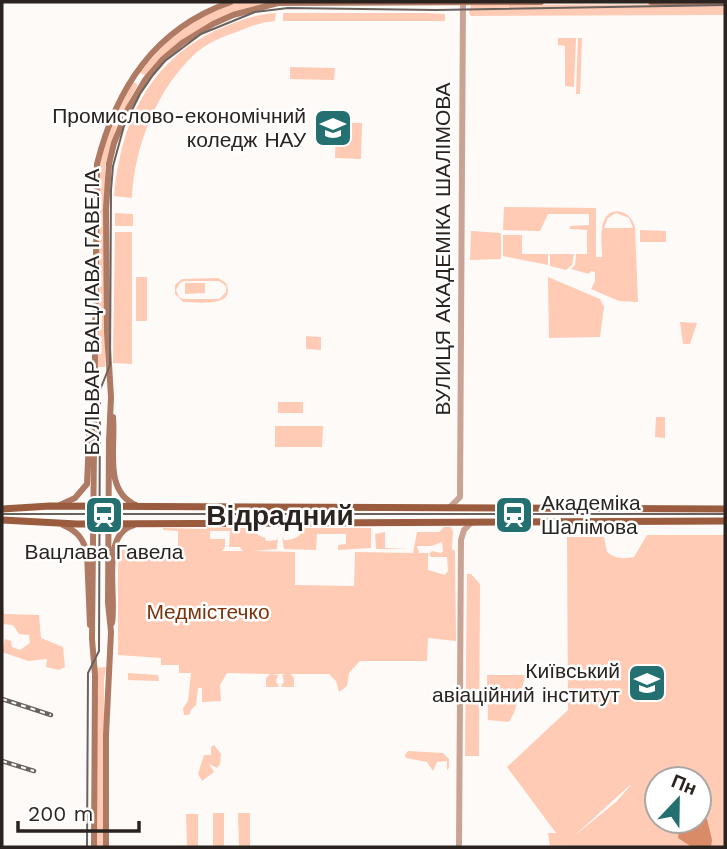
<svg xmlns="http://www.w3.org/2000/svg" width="727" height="849" viewBox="0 0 727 849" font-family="'Work Sans',sans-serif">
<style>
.green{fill:#ffcbb4;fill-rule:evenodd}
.water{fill:#d98b67}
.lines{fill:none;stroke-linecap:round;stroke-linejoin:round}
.tertiary{stroke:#c9a495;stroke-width:6}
.secondary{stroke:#ae7a63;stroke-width:6}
.primary{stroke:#9a5b3f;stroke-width:7}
.tram{stroke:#69625f;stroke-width:2}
.rail-casing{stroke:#69625f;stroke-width:4.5}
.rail{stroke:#fff;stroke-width:2;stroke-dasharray:5;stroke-linecap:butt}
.labels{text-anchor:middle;stroke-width:5;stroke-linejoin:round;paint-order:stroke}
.poi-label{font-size:21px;fill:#2b231f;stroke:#fff;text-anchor:end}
.street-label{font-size:21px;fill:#2b231f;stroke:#fff}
.park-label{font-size:21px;fill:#7b330c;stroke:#fff}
.district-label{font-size:28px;font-weight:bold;fill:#2b231f;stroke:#fff}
</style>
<rect width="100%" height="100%" fill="#fefaf8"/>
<path class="green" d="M239,2h30l-56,20 -67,54 -7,-4 33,-35 33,-22z
M725,4v11l-254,1 -2,-3 2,-8z
M276,13l-1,8c-13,1 -23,5 -36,10 -14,5 -31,11 -43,22 -39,35 -62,94 -64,145l-18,-2c7,-73 34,-135 105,-167 18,-8 37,-15 57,-16z
M283,13h142l20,1v7h-162z
M558,38h18l-2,49 -9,-1v-40l-7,-1z
M578,38h4l-2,56h-4z
M290,67l45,1 -1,12 -44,-1z
M133,82l4,2v2l-20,39 -12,41v201h-8l2,-203 12,-41z
M336,123h26l-1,36 -26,-1z
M504,207l92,1v49h6c0,-10 -2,-24 1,-34 6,-19 28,-13 32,4l3,75 -19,-1 -28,-12 4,-8v-9l-4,-1 -2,3 -18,-5 4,-4 1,-11h11v-24l-17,-1v-3l19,-1v-11h-41l-8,17 -37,-1zM616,213l13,5 4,10h-29l4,-10z
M115,213l18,1v12h-18z
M640,230l26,1v11h-26z
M471,231l30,2v26l-31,1z
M115,232h17v132l-19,-1z
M503,235h19v19h26v11l-45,-9z
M550,254h24l-2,11 -6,5 -16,-4z
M136,277h11v44h-11z
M548,277l52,22 4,8 -4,30 -51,1z
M218,278l8,5c11,25 -28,19 -43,19l-8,-8v-9l7,-6zM184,281h35l7,5v6l-7,7h-36l-4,-2 -3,-7 4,-7z
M185,283h20v10l-20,1z
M680,322l17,1 -7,21h-7z
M306,336l15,1v13l-15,-1z
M278,402h25v11h-25z
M656,417h9v21l-10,-1z
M275,426h48l-1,21h-47z
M207,527l48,1 3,7 7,3 1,3 11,-1 1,-4 -1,13 -24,2 42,1v33l59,1 1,-34 58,1 4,-21h22l5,-5h7l2,4 -1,18 3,2 1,90 -28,-3 -1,23h-67l-11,12 -2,13 -8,6 -3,-11 -7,-7h-38l3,4v9h-13l3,-6 -2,-6 3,-1h-13l6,1 -2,6 3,6h-13v-9l4,-4 -43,-1 -7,12 1,16 -19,1v-14h-4l-2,17 -5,5 -2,5h-5l-1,-7 5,-7 3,-28h-12v-8h-18v-7l-43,-3v-105h60v-19l-15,-1v-2l44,1zM210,531h20l-1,16h11l3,4h-21l3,-4v-8h-15zM442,542l1,9 -2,2 -9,-2 -3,3 2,3h16l1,14 -3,4 -17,-5v-17h-9l-2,-7h15z
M303,528h68v20l-33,2v-5l8,-1v-10h-29l-1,16 -32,-1 -2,-13 2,4c8,0 17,-2 19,-12z
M385,532v16l25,1h-34l-1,-15z
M647,535h78v312h-175l-2,-14h8l-49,-66 61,-57 -1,-173h37l3,15c9,7 16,7 27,5zM657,779h42v42h-42zM631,785l-15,17 -43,35 57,-52z
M467,574h4l9,10 -1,172h-14z
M2,596l2,18 35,1 2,23 22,9 2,20 -6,3 -13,-3 1,-8 -19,2 -26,-9 3,-13 6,2 1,6 8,3 10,-7 -1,-8 -10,-1 -6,-9 -11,-1z
M106,667l-2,12v168h-8v-179z
M128,673l30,2 1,6 -31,-1z
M487,675h39l-12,38 -5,9 -21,-2z
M214,745l7,9 -1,10 -3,4 -8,-4 5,8 -12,9 -4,-7 6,-19h7v-8z
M408,751l35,2 6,6v9l-2,2v-9l-10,1 -4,9 -6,-9 -21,-4 -1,-3z
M213,813h11v34h-11z
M238,813h12v34h-11z
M186,814h12v33h-11z"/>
<path class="water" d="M699,815l8,4 5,21 -1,7h-19l-14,-9 1,-9 4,-8h16z"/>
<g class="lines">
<path class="tertiary" d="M449,508l11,-11 3,-495
M459,847l2,-307 3,-10 8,-8"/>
<path class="secondary" d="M651,2h74
M113,417c3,29 -10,74 23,88
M60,505l15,-7 12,-14 3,-69
M63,525c14,6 20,13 24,28l3,72
M112,623c5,-28 -12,-89 22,-98
M94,847l1,-172 -3,-36 5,-475c19,-76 58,-136 134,-162
M106,847v-112l5,-103 -3,-29 1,-162 2,-44 -4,-65 -1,-123 3,-45 5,-21 14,-34 17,-29 18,-21 19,-16 31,-19 20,-9 45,-12 263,-1"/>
<path class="primary" d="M2,509l48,-3 675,3
M2,520l75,4 648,-3"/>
<path class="tram" d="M2,514h723
M87,847l1,-174 11,-22 1,-261 10,-25 1,-175 2,-24 11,-40 16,-32 13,-19 12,-14 36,-27 54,-22 33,-4 148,2 289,-5"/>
<defs>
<path id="rail" d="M2,699l49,16
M2,761l32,10"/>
</defs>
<use href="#rail" class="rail-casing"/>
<use href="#rail" class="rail"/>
</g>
<defs>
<symbol id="university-square" viewBox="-11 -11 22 22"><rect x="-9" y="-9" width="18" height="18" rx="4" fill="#246f6f" stroke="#fff"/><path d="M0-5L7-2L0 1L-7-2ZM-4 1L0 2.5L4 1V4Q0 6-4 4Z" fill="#fff"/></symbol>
<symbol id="station-square" viewBox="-11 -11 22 22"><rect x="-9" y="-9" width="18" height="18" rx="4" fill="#246f6f" stroke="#fff"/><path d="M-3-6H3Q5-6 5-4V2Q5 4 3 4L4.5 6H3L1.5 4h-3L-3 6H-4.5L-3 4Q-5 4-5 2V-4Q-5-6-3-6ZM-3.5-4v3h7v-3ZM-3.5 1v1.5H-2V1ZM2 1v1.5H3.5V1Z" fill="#fff"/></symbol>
</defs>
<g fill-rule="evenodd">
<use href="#university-square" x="311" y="106" width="44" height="44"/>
<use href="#station-square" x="82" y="493" width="44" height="44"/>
<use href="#station-square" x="492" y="493" width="44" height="44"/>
<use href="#university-square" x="625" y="661" width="44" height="44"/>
</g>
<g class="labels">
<g class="poi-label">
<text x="306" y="123">Промислово-економічний<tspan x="306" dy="24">коледж НАУ</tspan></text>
<text x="541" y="510" text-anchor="start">Академіка<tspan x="541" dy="24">Шалімова</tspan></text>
<text x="104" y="559" text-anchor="middle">Вацлава Гавела</text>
<text x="620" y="678">Київський<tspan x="620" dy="24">авіаційний інститут</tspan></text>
</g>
<g class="street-label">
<text transform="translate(443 249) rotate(-90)" y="7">ВУЛИЦЯ АКАДЕМІКА ШАЛІМОВА</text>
<text transform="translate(92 312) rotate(-90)" y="7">БУЛЬВАР ВАЦЛАВА ГАВЕЛА</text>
</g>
<g class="park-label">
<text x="208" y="619">Медмістечко</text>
</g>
<g class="district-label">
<text x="280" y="525">Відрадний</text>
</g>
</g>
<rect width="727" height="849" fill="none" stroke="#2b231f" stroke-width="7"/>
<g transform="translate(678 800) rotate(22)"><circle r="33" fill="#ffffff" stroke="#aaa7a5" stroke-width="2"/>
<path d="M0-5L12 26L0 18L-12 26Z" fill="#246f6f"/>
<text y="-10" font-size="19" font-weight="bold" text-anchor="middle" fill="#2b231f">Пн</text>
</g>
<path d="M18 821v10h121v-10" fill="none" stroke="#2b231f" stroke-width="3.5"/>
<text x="28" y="821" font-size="21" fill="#2b231f" stroke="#ffffff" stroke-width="5" paint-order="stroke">200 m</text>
</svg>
